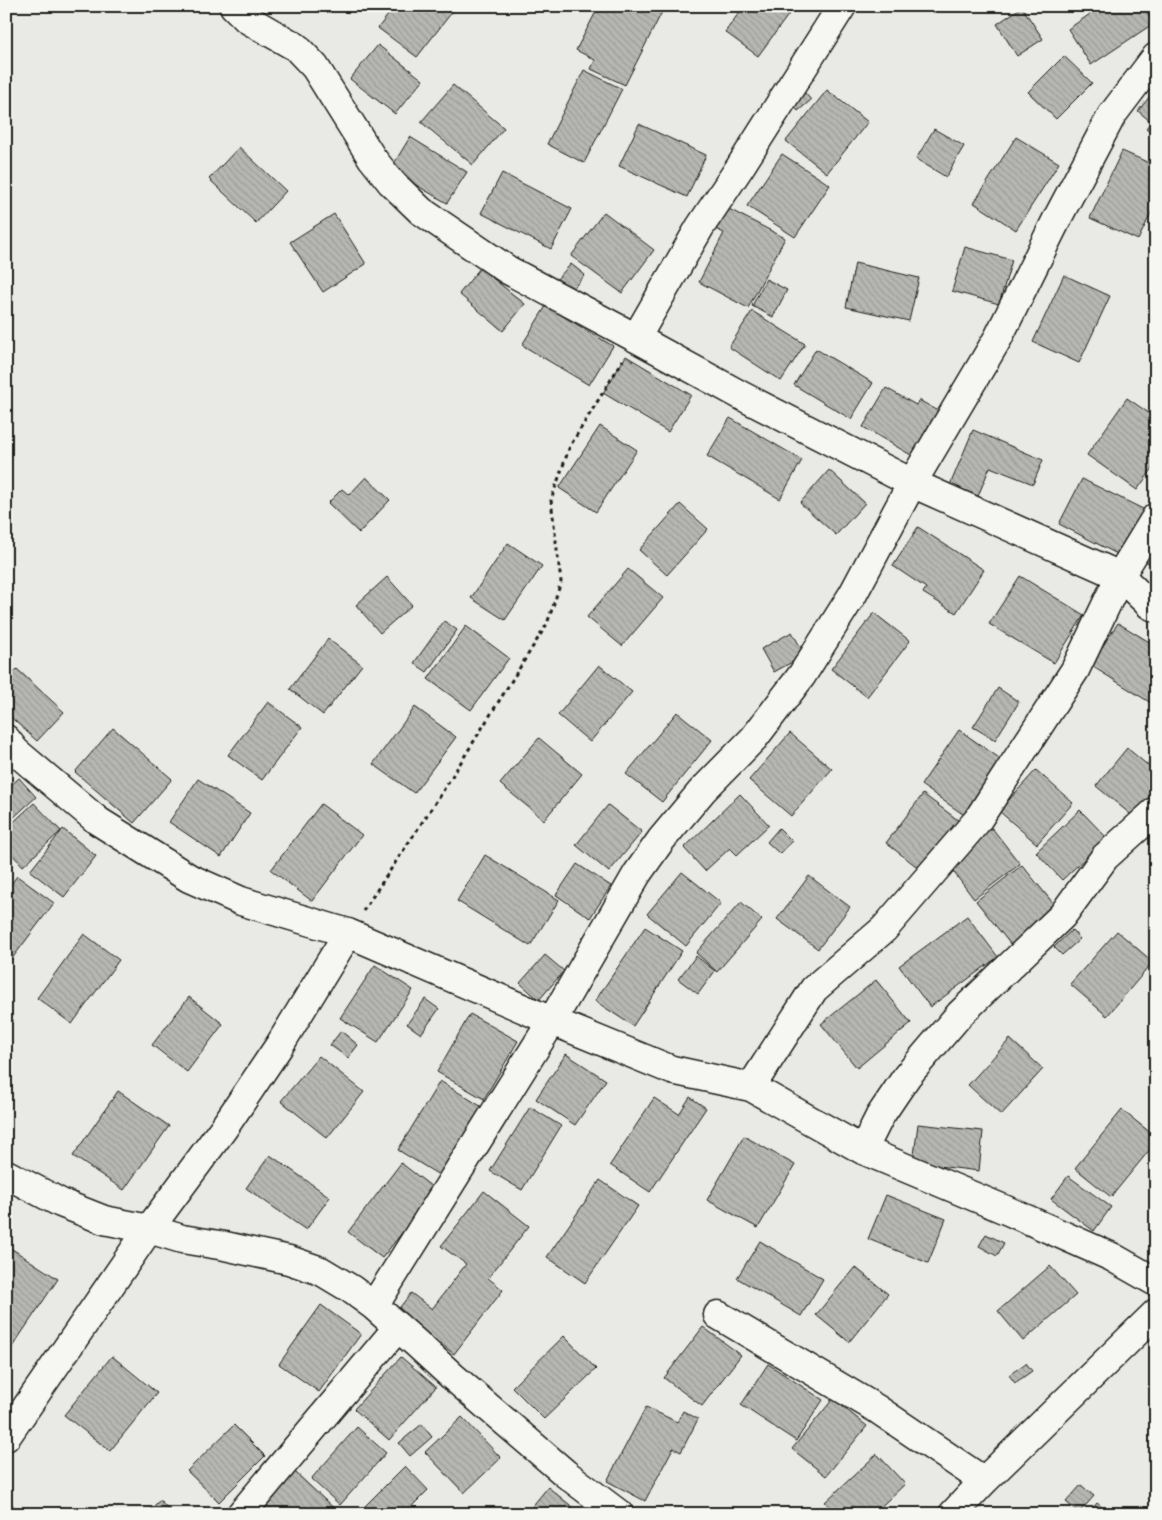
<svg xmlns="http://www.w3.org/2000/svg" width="1162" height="1520" viewBox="0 0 1162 1520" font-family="Mali,sans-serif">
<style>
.building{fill:url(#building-back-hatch);stroke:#1c1c1c}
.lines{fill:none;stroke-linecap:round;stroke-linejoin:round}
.minor-casing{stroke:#1c1c1c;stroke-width:31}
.path{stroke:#1c1c1c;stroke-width:3;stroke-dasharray:4 4;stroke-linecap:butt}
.minor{stroke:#f6f6f2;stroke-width:28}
</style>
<defs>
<pattern id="building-back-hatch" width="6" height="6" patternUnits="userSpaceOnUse" patternTransform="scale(1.25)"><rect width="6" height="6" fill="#b6b6b3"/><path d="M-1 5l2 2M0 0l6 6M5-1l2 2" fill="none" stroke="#9c9c99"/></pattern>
</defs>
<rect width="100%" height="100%" fill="#e9e9e5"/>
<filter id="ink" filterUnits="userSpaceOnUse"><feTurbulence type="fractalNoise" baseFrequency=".02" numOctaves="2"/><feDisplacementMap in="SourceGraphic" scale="10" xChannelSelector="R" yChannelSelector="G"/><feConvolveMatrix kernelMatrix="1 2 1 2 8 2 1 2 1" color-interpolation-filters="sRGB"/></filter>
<g filter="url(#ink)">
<path class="building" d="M395,6h60l1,1 -39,50 -39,-29z
M599,6h66l-40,79 -34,-16 4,-9 -19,-10z
M744,6h35l10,8 -31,42 -33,-24z
M1102,6h41l11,17 -63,42 -23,-36z
M1022,7l21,32 -26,17 -20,-32z
M378,45l45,35 -28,34 -45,-35z
M1064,56l28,27 -36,36 -28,-27z
M584,70l38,19 -38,74 -37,-19z
M453,85l51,43 -31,37 -52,-43z
M799,86l12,14 -13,11 -12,-14z
M1156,89v47l-10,-8 5,-6 -13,-11z
M827,90l41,32 -41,51 -41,-32z
M639,124l67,31 -19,42 -68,-31z
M934,129l30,17 -18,31 -30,-18z
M410,137l57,35 -20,31 -57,-33z
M1016,137l43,26 -43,67 -42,-27z
M239,147l47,44 -30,32 -47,-44z
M1122,151l34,15v37l-18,37 -48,-22z
M782,154l48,31 -35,52 -48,-31z
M502,173l70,36 -21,40 -70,-36z
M725,207l60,31 -37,70 -49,-26 25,-49 -11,-5z
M604,212l50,38 -32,43 -51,-37z
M334,214l32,50 -43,28 -33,-50z
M965,247l47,13 -13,44 -47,-13z
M855,263l64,15 -10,43 -63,-14z
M571,264l14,11 -14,16 -14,-12z
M480,268l45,36 -22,27 -44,-37z
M1064,275l46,21 -31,67 -46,-21z
M766,279l21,11 -14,27 -21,-11z
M546,306l67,40 -24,39 -67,-40z
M752,311l53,33 -24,37 -52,-34z
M816,349l57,34 -22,36 -57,-34z
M626,356l65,39 -23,37 -65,-39z
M886,388l30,17 3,-5 23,13 -26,45 -53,-31z
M1127,398l29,20v46l-19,26 -50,-35z
M730,418l72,42 -22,39 -73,-43z
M600,426l37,24 -41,62 -37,-24z
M973,430l70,30 -10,24 -43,-17 -12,29 -28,-11z
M829,470l36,33 -29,32 -36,-32z
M366,477l24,23 -31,33 -31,-30 14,-14 7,6z
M1082,479l65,32 -24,46 -64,-33z
M680,504l28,25 -41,46 -28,-25z
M918,527l66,43 -28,43 -33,-20 3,-5 -33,-22z
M1156,541v26l-11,-6z
M508,543l34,23 -37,54 -34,-22z
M628,569l35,29 -41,48 -35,-29z
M1020,576l64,39 -30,48 -65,-39z
M387,577l25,28 -32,28 -24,-28z
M874,613l36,28 -43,56 -36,-28z
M444,621l13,9 -30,42 -13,-9z
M1118,623l38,23v49l-5,8 -61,-38z
M466,626l43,32 -38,52 -43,-31z
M792,632l13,23 -31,17 -13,-23z
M328,639l34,26 -39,50 -33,-26z
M599,665l33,27 -42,50 -32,-27z
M17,669l47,43 -27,29 -31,-28v-32z
M998,688l21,14 -24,38 -22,-13z
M268,702l34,25 -40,53 -34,-25z
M415,707l41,30 -42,56 -41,-29z
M677,712l35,28 -50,62 -36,-28z
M113,728l59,51 -38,44 -59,-51z
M959,730l46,32 -38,55 -46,-32z
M790,733l42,36 -41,47 -42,-36z
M539,738l43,36 -38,46 -44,-36z
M1127,748l29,24v20l-21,26 -39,-32z
M1036,770l37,33 -36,41 -38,-33z
M19,778l17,19 -23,21 -7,-7v-21z
M198,779l52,34 -29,44 -52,-35z
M740,794l29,31 -32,30 -7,-7 -25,23 -21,-23z
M923,794l39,29 -38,49 -38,-29z
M34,803l27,28 -38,35 -17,-18v-19z
M321,804l41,31 -50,66 -41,-31z
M608,805l34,27 -33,40 -33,-27z
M1080,810l27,28 -45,42 -26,-28z
M779,828l13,13 -12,13 -13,-12z
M992,828l28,36 -46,35 -28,-37z
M63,829l33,27 -32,41 -34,-26z
M485,855l74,45 -29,46 -73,-45z
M577,864l34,22 -21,32 -34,-23z
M1022,865l35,43 -46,37 -35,-44z
M682,872l39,31 -35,43 -39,-32z
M17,876l37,27 -43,57 -5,-4v-65z
M809,876l41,31 -32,42 -41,-30z
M741,902l21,18 -45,52 -21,-19z
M967,916l31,41 -68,50 -31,-41z
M645,927l37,24 -49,75 -38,-25z
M1072,930l8,9 -18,16 -8,-8z
M1117,931l36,31 -46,54 -37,-32z
M84,934l35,26 -47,64 -35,-26z
M545,955l19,16 -25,29 -19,-17z
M696,956l19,15 -17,23 -20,-15z
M375,965l38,25 -35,52 -38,-24z
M876,980l35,43 -54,45 -36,-44z
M189,997l34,27 -36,48 -35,-27z
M425,999l14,10 -18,25 -14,-10z
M470,1014l48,27 -34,58 -47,-27z
M341,1031l17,14 -10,13 -18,-13z
M1010,1039l33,30 -42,46 -33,-30z
M566,1054l40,26 -31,45 -39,-26z
M319,1056l45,36 -37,46 -46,-37z
M440,1081l42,26 -43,68 -41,-25z
M118,1091l51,35 -45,64 -51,-34z
M690,1097l16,11 -56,84 -40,-27 44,-67 25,16z
M530,1107l31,19 -39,64 -32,-19z
M1122,1110l34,27v5l-45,55 -36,-29z
M918,1124l65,7 -4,40 -66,-8z
M744,1136l51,29 -37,63 -51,-28z
M270,1155l60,42 -24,33 -60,-42z
M401,1163l35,27 -54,68 -34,-26z
M1068,1176l43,31 -17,24 -43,-32z
M600,1180l38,26 -53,77 -38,-26z
M484,1191l45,35 -41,52 15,12 -49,64 -57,-43 14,-18 21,16 34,-45 -25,-18z
M886,1195l60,24 -18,44 -60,-24z
M986,1234l18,9 -7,13 -18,-10z
M760,1241l63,38 -22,37 -64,-38z
M6,1245l52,34 -52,77z
M1050,1266l26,29 -53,46 -25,-30z
M855,1267l33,27 -39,48 -33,-27z
M321,1305l40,29 -42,58 -40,-28z
M703,1327l38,28 -39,51 -38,-28z
M564,1336l32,33 -52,50 -32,-32z
M112,1356l45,37 -47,58 -46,-36z
M401,1357l35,30 -47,53 -35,-31z
M1026,1363l6,8 -17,12 -6,-8z
M768,1364l55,36 -27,41 -55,-36z
M833,1399l34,27 -41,50 -34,-27z
M646,1407l31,15 6,-11 15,8 -17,33 -8,-4 -28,53 -38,-20z
M462,1417l39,41 -37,35 -39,-41z
M422,1424l10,13 -22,19 -11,-13z
M234,1425l31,31 -46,46 -32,-31z
M357,1427l29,26 -46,52 -29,-26z
M877,1454l28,30 -32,30h-38l-10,-12z
M405,1466l23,24 -24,24h-47z
M295,1472l45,42h-85z
M1081,1485l13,11 -15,17 -13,-11z
M548,1487l33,27h-55z
M6,1498l15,16h-15z
M160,1500l13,14h-27z
M1097,1503l13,11h-22z"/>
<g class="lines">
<defs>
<path id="minor" d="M234,6l13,13 49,28 19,20 57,91 19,24 30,29 87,59 128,68 108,59 168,86 208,93 30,29 6,3
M636,338l64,-111 40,-60 102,-161
M6,739l9,12 83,70 91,57 52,23 107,32 204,88 120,49 79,17 112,63 143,60 106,47 44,25
M751,1087l63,-98 70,-60 93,-108 98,-151 45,-94 36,-59
M863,1150l17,-34 27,-40 53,-62 102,-98 43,-59 51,-46
M6,1174l55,29 43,17 45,9 33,10 43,7 64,14 32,11 30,18 23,17 42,37 36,33 114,98 53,40
M374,1306l178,-285 85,-147 24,-34 41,-49 52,-53 48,-63 51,-81 59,-111 86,-145 61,-123 53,-100 44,-58
M718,1315l159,94 107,72
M6,1437l143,-208 74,-100 56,-83 69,-113
M241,1514l157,-187
M953,1514l31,-33 172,-168"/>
</defs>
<use href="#minor" class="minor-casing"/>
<path class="path" d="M363,911l78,-117 106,-170 14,-42 -10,-82 19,-54 53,-86"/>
<use href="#minor" class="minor"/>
</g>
</g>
<rect width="1162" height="1520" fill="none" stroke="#f6f6f2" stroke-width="25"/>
<rect x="12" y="12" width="1137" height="1495" fill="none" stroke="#1c1c1c" stroke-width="2" filter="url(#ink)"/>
</svg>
